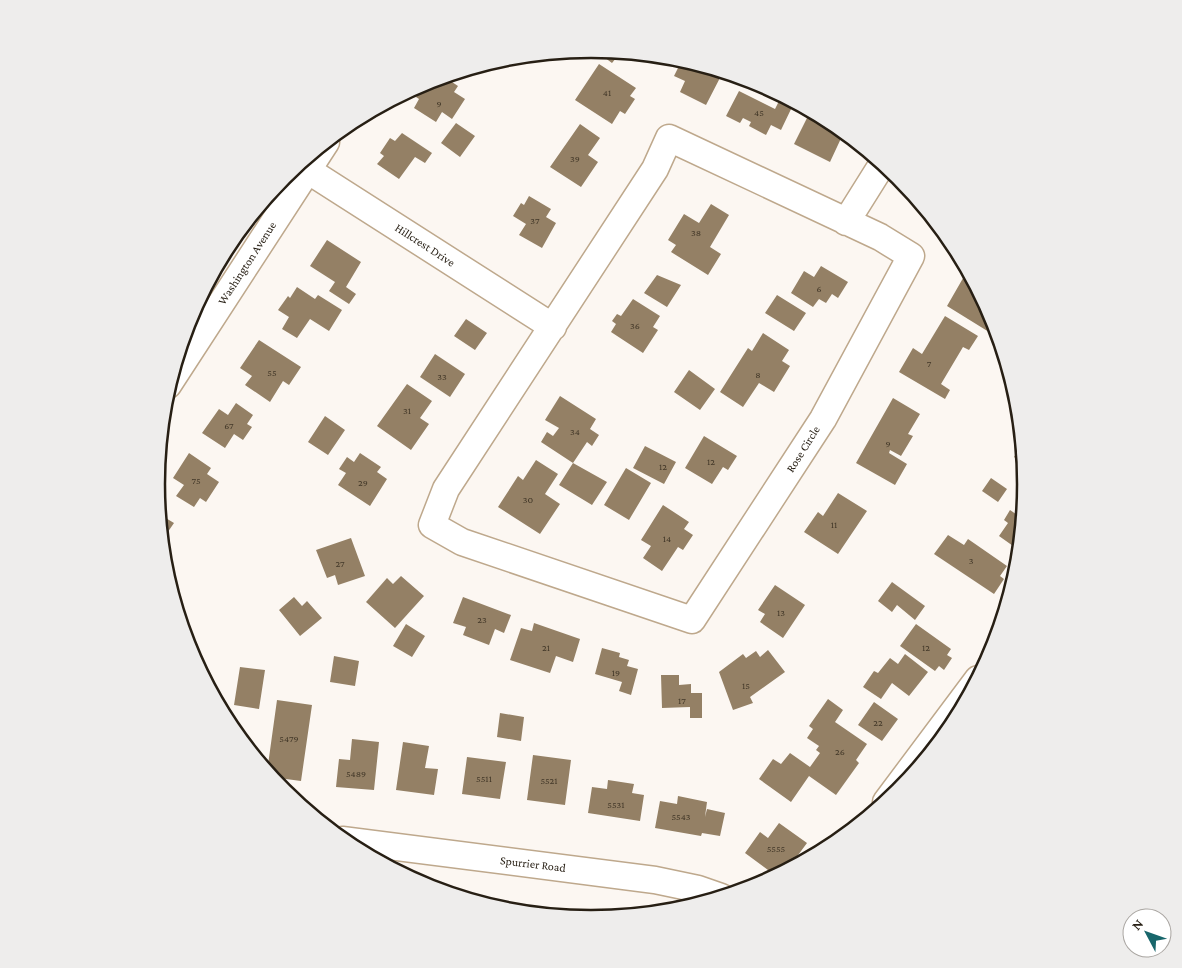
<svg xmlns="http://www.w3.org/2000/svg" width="1182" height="968" viewBox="0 0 1182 968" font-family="'Crimson Pro',serif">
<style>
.building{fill:#948065}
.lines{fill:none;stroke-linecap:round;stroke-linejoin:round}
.minor-casing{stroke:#bea88c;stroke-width:29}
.minor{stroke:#fff;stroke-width:26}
.labels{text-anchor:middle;stroke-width:4;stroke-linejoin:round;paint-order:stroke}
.number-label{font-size:10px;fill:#423728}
.street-label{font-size:12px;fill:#271f14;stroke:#fff}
.rim{fill:none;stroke:#271f14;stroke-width:2.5}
</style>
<rect width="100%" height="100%" fill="#fcf7f2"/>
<path class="building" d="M593,49l28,3 -9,11z
M659,55l17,2 47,15 -17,33 -26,-13 5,-11 -11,-5 4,-8 -20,-10z
M599,64l37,24 -6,8 5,3 -10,15 -5,-3 -8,13 -37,-24z
M443,76l15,10 -4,6 11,7 -13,20 -10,-7 -6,10 -22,-14 5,-9 -3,-2 6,-8 3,2 6,-9z
M739,91l36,18 5,-10 13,6 -12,25 -10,-5 -5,10 -17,-9 2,-4 -8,-4 -3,5 -14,-7z
M809,114l35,18 -14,30 -36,-18z
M456,123l19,13 -15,21 -19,-14z
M580,124l20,14 -12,17 10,7 -17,25 -31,-20z
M402,133l30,20 -7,10 -10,-6 -16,22 -22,-15 7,-8 -4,-3 10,-15 5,3z
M529,196l22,13 -5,8 10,6 -14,25 -23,-13 7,-11 -13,-8 8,-13 3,2z
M711,204l18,11 -19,32 11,7 -13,21 -37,-23 5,-7 -8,-5 16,-26 15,9z
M327,240l34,22 -15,25 10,7 -7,10 -20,-13 6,-9 -25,-16z
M821,266l27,16 -10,16 -6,-4 -6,9 -7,-4 -6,8 -22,-14 13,-22 10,6z
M966,273l5,3 22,42 2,4 -6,10 -42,-26z
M657,275l24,10 -14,22 -23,-14z
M297,287l18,12 3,-4 24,15 -13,21 -19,-12 -13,19 -15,-9 7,-12 -11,-7 10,-14 2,2z
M777,295l29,18 -12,18 -29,-18z
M633,299l27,17 -7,11 5,3 -15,23 -32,-21 5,-8 -4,-3 5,-7 4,2z
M945,316l33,20 -9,14 -6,-3 -22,37 9,6 -5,9 -46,-27 14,-24 9,6z
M466,319l21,14 -12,17 -21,-14z
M763,333l26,17 -7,11 8,5 -16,26 -15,-9 -16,24 -23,-15 28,-44 4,3z
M259,340l42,27 -12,18 -6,-4 -13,21 -25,-17 7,-9 -12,-8z
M435,354l30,20 -15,23 -30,-20z
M689,370l26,19 -15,21 -26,-18z
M407,384l25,17 -12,17 9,6 -18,26 -34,-24z
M560,396l36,23 -6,10 9,6 -7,11 -5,-4 -14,21 -32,-21 6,-10 6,4 6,-8 -14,-8z
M893,398l27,16 -12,20 5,2 -12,20 -11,-6 -1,3 18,11 -12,21 -39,-22z
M236,403l17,12 -6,9 5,3 -9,13 -9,-6 -9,14 -23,-15 17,-24 9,6z
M325,416l20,14 -17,25 -20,-13z
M704,436l33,20 -9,14 -5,-3 -11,17 -27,-16z
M1022,445v1l2,18 -10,-7z
M645,446l31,16 -12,22 -31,-16z
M189,453l22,15 -4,6 12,8 -13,20 -6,-4 -6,9 -18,-11 8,-11 -11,-7z
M360,453l21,14 -4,5 10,7 -17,27 -32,-21 8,-12 -7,-4 8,-12 7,5z
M536,460l22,14 -13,20 15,10 -20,30 -42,-27 20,-31 5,4z
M573,463l34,19 -15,23 -33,-20z
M626,468l25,15 -22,37 -25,-15z
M991,478l16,11 -9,13 -16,-11z
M838,493l29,18 -29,43 -34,-22 14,-20 5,4z
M663,505l26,17 -5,7 9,6 -10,15 -5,-3 -16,24 -19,-13 8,-12 -10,-6z
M1010,510l13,9 -3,32 -21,-15 9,-13 -4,-3z
M159,514l15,9 -11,16 7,5 -7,11z
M948,535l16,10 4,-6 39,27 -7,10 4,3 -10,15 -60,-40z
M351,538l14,38 -27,9 -3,-10 -8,3 -11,-28z
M401,576l23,20 -29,32 -29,-26 21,-24 6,6z
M892,582l33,24 -10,14 -18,-15 -5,7 -14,-11z
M775,585l30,20 -22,33 -23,-16 5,-8 -7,-4z
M294,597l8,9 5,-5 15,17 -22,18 -21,-26z
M463,597l48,18 -7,18 -9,-4 -6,16 -26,-10 3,-8 -13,-4z
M534,623l46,16 -7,23 -17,-6 -6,17 -40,-13 11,-32 11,3z
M406,624l19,12 -13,21 -19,-11z
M916,624l35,25 -4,6 5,3 -8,12 -5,-4 -4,5 -35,-25z
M602,648l18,5 -1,4 10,3 -2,6 11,3 -7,26 -12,-4 3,-9 -27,-8z
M768,650l17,22 -35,25 3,6 -20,7 -14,-38 24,-18 3,4 10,-7 4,6z
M905,654l23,18 -19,24 -17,-13 -11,16 -18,-12 11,-16 4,2 12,-15 8,6z
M334,656l25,5 -4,25 -25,-4z
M240,667l25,3 -6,39 -25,-4z
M661,675h18v10l12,-1v9h11v25h-12v-11l-28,1z
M828,699l15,11 -8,12 32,22 -11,16 3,3 -23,32 -27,-19 -18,26 -32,-23 14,-20 8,5 9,-11 20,14 10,-14 -4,-3 3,-4 -12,-8 6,-9 -4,-3z
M277,700l35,5 -11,76 -30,-4 -4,-5z
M874,702l24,17 -16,22 -24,-16z
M500,713l24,4 -3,24 -24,-4z
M352,739l27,3 -5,48 -38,-3 3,-28 11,1z
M403,742l26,4 -4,22 13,1 -4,26 -38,-5z
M533,755l38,5 -6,45 -38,-5z
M467,757l39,5 -6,37 -38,-5z
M608,780l26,4 -2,9 12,2 -4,26 -52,-8 4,-26 15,2z
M678,796l29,6 -2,15 2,-8 18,4 -5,23 -18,-3 -1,3 -46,-8 5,-27 17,3z
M779,823l28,20 -20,27 -11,6 -31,-23 15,-21 8,6z"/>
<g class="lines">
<defs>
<path id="minor" d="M669,138l211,99 31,19 -88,163 -131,201 -230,-78 -30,-17 14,-36 209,-320z
M298,164l255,163
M846,222l37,-59
M168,385l158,-243
M886,802l92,-123
M342,840l313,40 43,9 23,8"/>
</defs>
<use href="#minor" class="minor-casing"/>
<use href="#minor" class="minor"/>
</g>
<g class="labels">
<g class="number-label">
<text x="607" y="96">41</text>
<text x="439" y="107">9</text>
<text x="759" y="116">45</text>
<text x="575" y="162">39</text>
<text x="535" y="224">37</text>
<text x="696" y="236">38</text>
<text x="819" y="292">6</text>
<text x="635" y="329">36</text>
<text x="929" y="367">7</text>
<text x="272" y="376">55</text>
<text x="758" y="378">8</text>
<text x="442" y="380">33</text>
<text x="407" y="414">31</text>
<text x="229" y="429">67</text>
<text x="575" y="435">34</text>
<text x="888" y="447">9</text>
<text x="711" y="465">12</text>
<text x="663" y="470">12</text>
<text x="196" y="484">75</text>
<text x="363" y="486">29</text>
<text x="528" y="503">30</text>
<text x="834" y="528">11</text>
<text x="667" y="542">14</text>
<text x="971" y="564">3</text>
<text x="340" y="567">27</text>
<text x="781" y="616">13</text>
<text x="482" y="623">23</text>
<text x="546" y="651">21</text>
<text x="926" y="651">12</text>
<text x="616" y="676">19</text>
<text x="746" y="689">15</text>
<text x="682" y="704">17</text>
<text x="878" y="726">22</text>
<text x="289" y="742">5479</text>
<text x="840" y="755">26</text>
<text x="356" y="777">5489</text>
<text x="484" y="782">5511</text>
<text x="549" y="784">5521</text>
<text x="616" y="808">5531</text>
<text x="681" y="820">5543</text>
<text x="776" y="852">5555</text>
</g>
<g class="street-label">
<text transform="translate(425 245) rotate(33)" y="4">Hillcrest Drive</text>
<text transform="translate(247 263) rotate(-57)" y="4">Washington Avenue</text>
<text transform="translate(803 449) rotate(-58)" y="4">Rose Circle</text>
<text transform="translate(533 864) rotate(7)" y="4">Spurrier Road</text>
</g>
</g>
<path d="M0 0H1182V968H0ZM165 484a426 426 0 1 1 852 0a426 426 0 1 1-852 0Z" fill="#eeedec" fill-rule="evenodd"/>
<path class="rim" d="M165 484a426 426 0 1 1 852 0a426 426 0 1 1-852 0Z"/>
<g transform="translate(1147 933) rotate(311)"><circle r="24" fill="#ffffff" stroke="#a9a5a1"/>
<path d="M0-4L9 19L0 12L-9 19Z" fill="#18666b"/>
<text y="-8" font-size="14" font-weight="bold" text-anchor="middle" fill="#271f14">N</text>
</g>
</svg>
